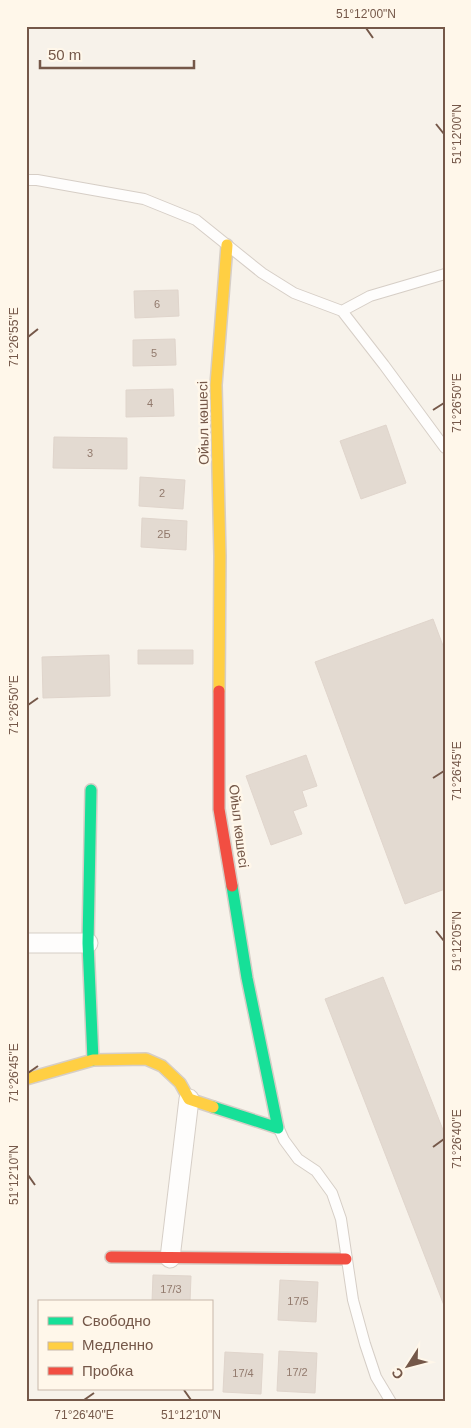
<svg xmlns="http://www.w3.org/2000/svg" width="471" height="1428" viewBox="0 0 471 1428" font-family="Arial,sans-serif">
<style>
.building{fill:#e3dad1;stroke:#e0d5cc}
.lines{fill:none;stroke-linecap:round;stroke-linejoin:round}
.lane-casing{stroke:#d6cec6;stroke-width:12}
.street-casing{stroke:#d6cec6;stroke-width:21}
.fast-casing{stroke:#d6cec6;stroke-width:14}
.slow-casing{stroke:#d6cec6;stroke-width:14}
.jam-casing{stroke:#d6cec6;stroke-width:14}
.lane{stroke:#fefdfc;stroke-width:10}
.street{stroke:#fefdfc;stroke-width:19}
.fast{stroke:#16e098;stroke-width:11}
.slow{stroke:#ffcf43;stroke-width:11}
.jam{stroke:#f24e42;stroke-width:11}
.ticks{fill:none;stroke:#755849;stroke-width:2}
.labels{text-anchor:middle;stroke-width:5;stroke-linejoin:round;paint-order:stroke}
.number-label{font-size:11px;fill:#927a6d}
.street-label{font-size:14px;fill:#755849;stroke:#fff7ea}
.neatline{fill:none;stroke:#755849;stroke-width:2}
.ticks-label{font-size:12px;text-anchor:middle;fill:#755849}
</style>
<rect width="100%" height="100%" fill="#f7f2ea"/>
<path class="building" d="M178,290l1,26 -44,2 -1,-27z
M175,339l1,26 -43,1v-26z
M173,389l1,27 -48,1v-27z
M386,425l20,58 -45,16 -21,-58z
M54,437l73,1v31l-74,-1z
M140,477l45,3 -2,29 -44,-3z
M142,518l45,3 -1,29 -45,-3z
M433,619l12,32v238l-40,15 -90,-242z
M138,650h55v14h-55z
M109,655l1,41 -67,2 -1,-41z
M306,755l11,31 -15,5 5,15 -14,5 9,23 -31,11 -25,-69z
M383,977l62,158v173l-120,-309z
M153,1275l38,1 -1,26h-38z
M280,1280l38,2 -2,40 -38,-2z
M279,1351l38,2 -2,40 -38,-2z
M225,1352l38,2 -2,40 -38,-2z"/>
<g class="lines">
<defs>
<path id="lane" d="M26,180h11l107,19 52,21 66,53 32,20 48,18 42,54 61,83
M342,311l28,-15 75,-22
M279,1129l5,11 14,19 18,12 16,22 9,26 12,81 12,44 11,33 15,25"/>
<path id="street" d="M26,943h62
M170,1258l19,-159"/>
<path id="fast" d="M91,790l-3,153 5,117
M213,1107l65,21 -31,-150 -15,-92"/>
<path id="slow" d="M219,691l1,-135 -4,-171 11,-140
M26,1079l67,-19 53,-1 16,7 18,17 9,16 24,8"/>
<path id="jam" d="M219,691v118l13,77
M111,1257l235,2"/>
</defs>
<use href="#lane" class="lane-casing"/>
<use href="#street" class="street-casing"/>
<use href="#fast" class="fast-casing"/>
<use href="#slow" class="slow-casing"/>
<use href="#jam" class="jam-casing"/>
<use href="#lane" class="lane"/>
<use href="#street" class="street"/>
<use href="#fast" class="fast"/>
<use href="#slow" class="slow"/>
<use href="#jam" class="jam"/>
</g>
<path class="ticks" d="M366,28l7,10M436,124l8,10M28,337l10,-8M433,410l11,-7M28,705l10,-7M433,778l11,-7M436,931l8,10M28,1073l10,-7M433,1147l11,-8M28,1175l7,10M184,1390l7,10M84,1400l10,-7"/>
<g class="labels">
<g class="number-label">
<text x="157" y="308">6</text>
<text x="154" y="357">5</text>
<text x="150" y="407">4</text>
<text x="90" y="457">3</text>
<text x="162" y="497">2</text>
<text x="164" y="538">2Б</text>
<text x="171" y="1293">17/3</text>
<text x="298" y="1305">17/5</text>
<text x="297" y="1376">17/2</text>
<text x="243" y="1377">17/4</text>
</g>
<g class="street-label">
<text transform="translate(203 423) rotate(-91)" y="5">Ойыл көшесі</text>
<text transform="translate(239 826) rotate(83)" y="5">Ойыл көшесі</text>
</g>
</g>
<rect width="471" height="1428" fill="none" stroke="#fff7ea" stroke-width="55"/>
<rect x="38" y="1300" width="175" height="90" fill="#fff7ea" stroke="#c8b7aa"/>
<rect x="48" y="1317" width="25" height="8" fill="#16e098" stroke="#c8b7aa"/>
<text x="82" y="1326" font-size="15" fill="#755849">Свободно</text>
<rect x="48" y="1342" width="25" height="8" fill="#ffcf43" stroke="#c8b7aa"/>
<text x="82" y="1350" font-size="15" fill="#755849">Медленно</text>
<rect x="48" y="1367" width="25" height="8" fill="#f24e42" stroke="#c8b7aa"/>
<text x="82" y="1376" font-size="15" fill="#755849">Пробка</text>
<g transform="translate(408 1366) rotate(234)" stroke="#fff7ea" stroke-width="4" paint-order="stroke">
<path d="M0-4L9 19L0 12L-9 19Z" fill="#755849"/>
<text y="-8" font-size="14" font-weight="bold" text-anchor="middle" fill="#755849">С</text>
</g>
<path d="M40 60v8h154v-8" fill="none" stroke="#755849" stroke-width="2.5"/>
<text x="48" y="60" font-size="15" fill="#755849" stroke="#fff7ea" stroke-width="4" paint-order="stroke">50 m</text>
<rect x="28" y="28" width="416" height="1372" class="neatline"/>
<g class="ticks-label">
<text x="366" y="18">51°12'00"N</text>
<text transform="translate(457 134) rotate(-90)" y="4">51°12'00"N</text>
<text transform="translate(14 337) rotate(-90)" y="4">71°26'55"E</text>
<text transform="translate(457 403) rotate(-90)" y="4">71°26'50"E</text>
<text transform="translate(14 705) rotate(-90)" y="4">71°26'50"E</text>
<text transform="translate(457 771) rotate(-90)" y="4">71°26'45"E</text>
<text transform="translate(457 941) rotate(-90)" y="4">51°12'05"N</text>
<text transform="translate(14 1073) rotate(-90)" y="4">71°26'45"E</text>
<text transform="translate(457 1139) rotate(-90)" y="4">71°26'40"E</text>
<text transform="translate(14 1175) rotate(-90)" y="4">51°12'10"N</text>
<text x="84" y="1419">71°26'40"E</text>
<text x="191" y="1419">51°12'10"N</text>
</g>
</svg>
